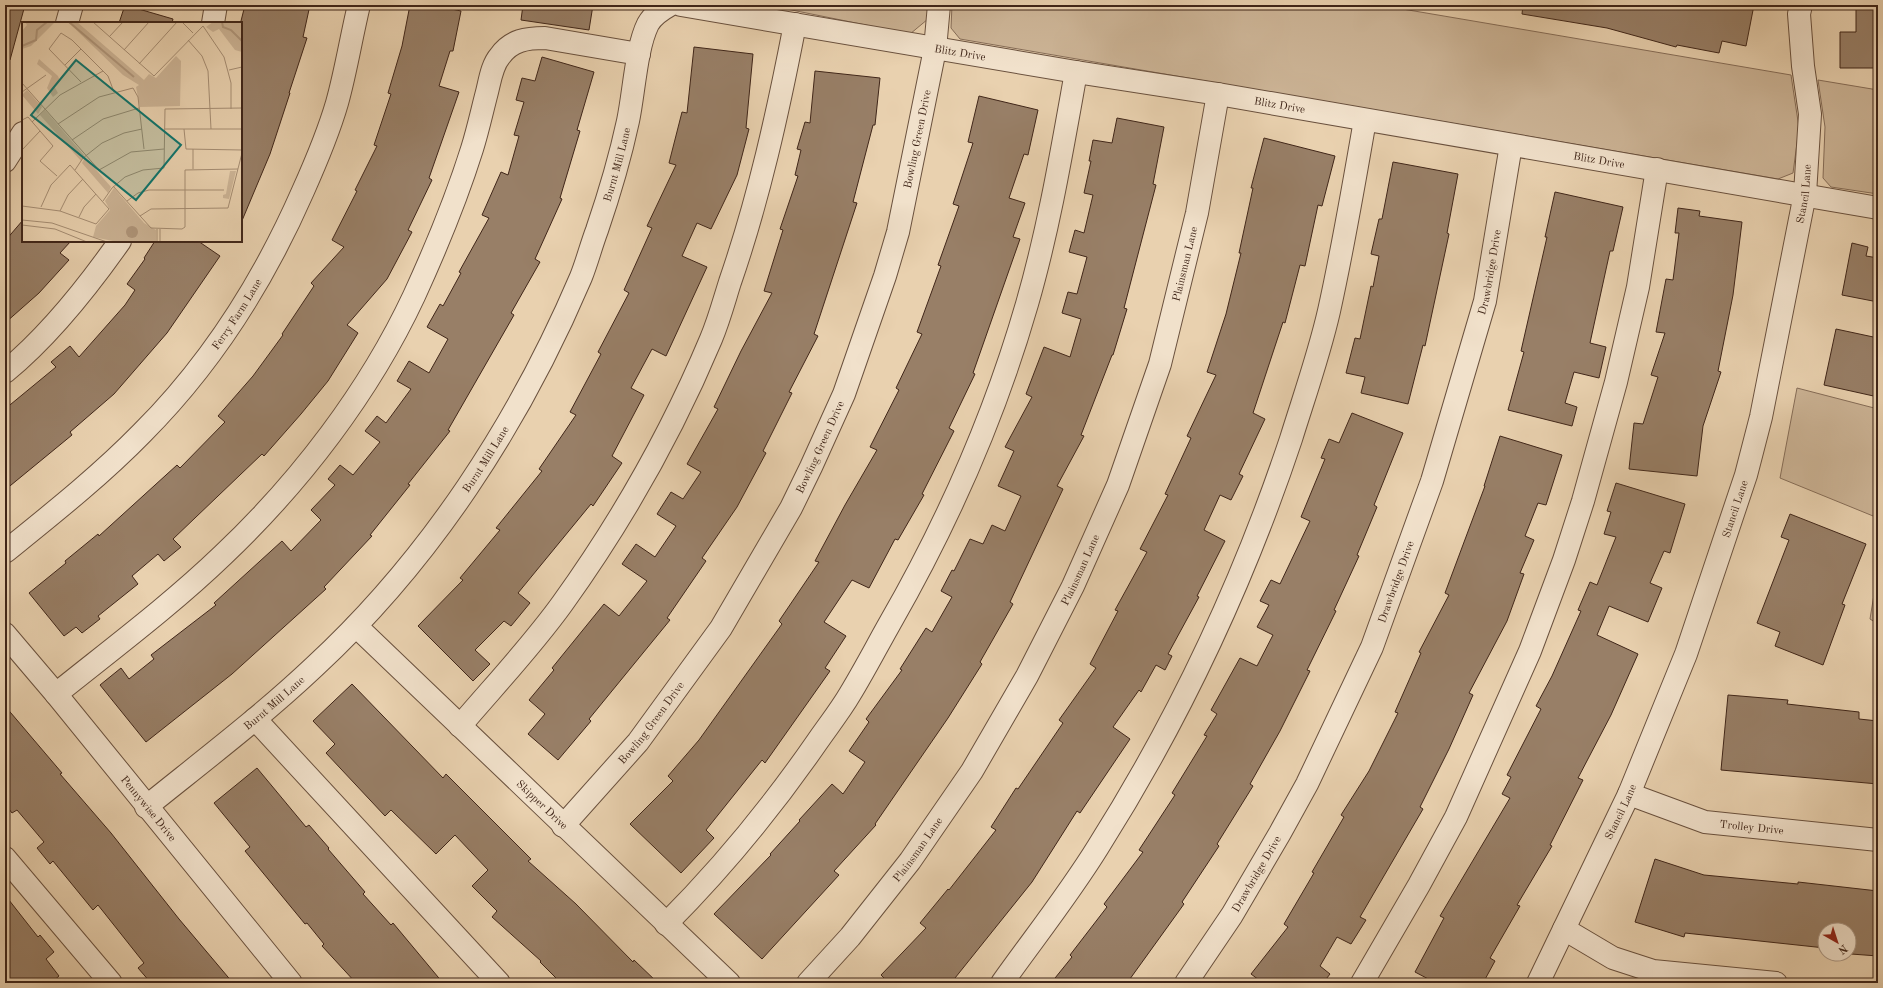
<svg xmlns="http://www.w3.org/2000/svg" width="1883" height="988" viewBox="0 0 1883 988" font-family="'Old Standard TT',serif">
<style>
.green{fill:#ccb496;stroke:#866d58}
.building{fill:#987f67;stroke:#402619}
.lines{fill:none;stroke-linecap:round;stroke-linejoin:round}
.minor-casing{stroke:#6a513e;stroke-width:24}
.minor{stroke:#f1e1cb;stroke-width:22}
.labels{text-anchor:middle;stroke-width:3;stroke-linejoin:round;paint-order:stroke}
.street-label{font-size:11px;fill:#402619;stroke:#f1e1cb}
.inset-river{fill:none;stroke:#b0977c;stroke-width:2}
.inset-road{fill:none;stroke:#a58d73;stroke-width:1}
.view{fill:#0f766e;fill-opacity:0.15;stroke:#0f766e;stroke-width:2}
.inset-edge{fill:none;stroke:#402619;stroke-width:2}
</style>
<rect width="100%" height="100%" fill="#e9d1af"/>
<filter id="stains"><feTurbulence type="fractalNoise" baseFrequency=".005" numOctaves="4"/><feColorMatrix values="0 0 0 0 .2 0 0 0 0 .09 0 0 0 0 .02 0 0 0 .5 -.17"/></filter>
<radialGradient id="worn" r=".72"><stop offset=".6" stop-color="#630" stop-opacity="0"/><stop offset="1" stop-color="#630" stop-opacity=".3"/></radialGradient>
<path class="green" d="M767,5h161v14l-18,15z
M952,5h427l412,70 8,53 -6,45 -15,6 -818,-140 -9,-11z
M1818,80l60,10v104l-47,-7 -8,-9 2,-51z
M1797,388l81,21v109l-98,-40z
M1878,570v54l-8,-5z"/>
<path class="building" d="M5,5h20l-15,55 -5,-1z
M125,5l48,14 -1,4h-53z
M245,5h65l-7,32 4,1 -18,55h1l-20,61 -29,69v-202z
M410,5h23l28,6 -8,40h-3l-11,35 20,6 -30,86 3,2 -24,50 4,2 -25,47 -40,46 11,8 -30,48 -27,33 -37,42 -2,-2 -89,85 8,8 -17,14 -6,-7 -26,22 6,8 -40,32 2,3 -18,14 -6,-6 -12,9 -35,-43 37,-30 -1,-2 33,-27 1,2 78,-71 3,3 45,-46 -7,-6 35,-40 30,-41 -1,-1 32,-48 -3,-3 33,-36 -12,-7 25,-49 -2,-1 22,-44 -3,-1 17,-51 -3,-1 14,-47z
M523,5h70l-4,25 -68,-10z
M1523,5h231l-8,41 -24,-5 -3,12 -42,-8 -1,2 -69,-19 -85,-14z
M1856,8h22v60h-38v-36h16z
M694,47l59,7 -7,74 3,1 -12,46 -26,54 -14,-6 -15,33 25,11 -41,89 -14,-7 -21,39 13,7 -32,61 10,7 -29,43 -2,-2 -73,89 12,10 -19,23 -7,-5 -29,29 15,14 -17,17 -55,-55 45,-46 -3,-2 40,-48 -4,-2 46,-57 -3,-2 37,-54 -6,-3 31,-58 -3,-2 31,-59 -5,-3 28,-62 -5,-2 29,-61 -7,-2 13,-51 5,1z
M542,57l52,15 -17,58 3,1 -20,67 2,1 -27,60 5,3 -29,51 3,2 -66,115 2,1 -42,53 2,1 -40,50 2,1 -48,51 2,2 -94,85 -86,68 -46,-57 21,-17 8,11 25,-20 -3,-4 65,-50 -2,-2 68,-62 9,10 30,-31 -10,-10 24,-25 -7,-6 12,-14 13,10 27,-33 -15,-11 12,-15 9,7 25,-34 -14,-8 12,-20 20,12 19,-34 -21,-12 13,-23 3,2 18,-33 -2,-1 30,-54 -7,-3 19,-43 7,3 11,-39 -5,-1 10,-33 -8,-2 6,-22 13,3z
M815,71l65,7 -5,47h-2l-20,77 4,1 -43,131 4,2 -29,56 3,1 -29,58 3,2 -29,54 -35,51 4,3 -39,57 3,2 -81,99 2,2 -33,39 -30,-26 17,-20 -16,-14 25,-30 -2,-2 52,-64 15,12 28,-35 -25,-17 14,-20 19,13 21,-31 -19,-12 14,-22 12,7 18,-27 -14,-8 31,-55 -4,-2 27,-56 31,-58 -8,-2 19,-61 -3,-1 18,-53 -3,-1 6,-25 -4,-1 8,-27 5,1z
M979,96l59,14 -10,45 -4,-1 -15,44 16,5 -12,34 7,2 -47,134 2,1 -26,54 5,3 -32,63 2,1 -26,45 -3,-1 -26,49 -17,-8 -28,42 22,14 -21,32 5,3 -65,92 -3,-3 -56,70 8,8 -33,35 -51,-49 43,-43 -5,-5 31,-36 83,-116 -3,-3 40,-59 -4,-1 30,-56 32,-55 -7,-3 29,-57 -3,-2 26,-54 -5,-2 24,-66 -3,-1 21,-59 -6,-2 20,-61 -5,-1z
M1117,118l47,9 -11,57 3,1 -32,123 3,1 -14,46h-1l-31,80 3,1 -27,50 6,3 -53,113 3,2 -33,58 2,2 -34,54 -73,106 1,1 -42,46 5,4 -77,84 -48,-45 57,-59 -1,-1 30,-33 -1,-1 33,-36 11,10 22,-32 -16,-11 20,-29 -3,-3 36,-49 -2,-1 26,-41 6,4 20,-35 -11,-6 11,-21 2,1 16,-32 13,5 9,-19 13,6 16,-35 -23,-10 16,-35 -9,-4 27,-50 -6,-3 18,-47 26,10 11,-38 -19,-6 6,-21 9,2 10,-37 -18,-5 6,-22 9,3 9,-38 -9,-2 7,-32h-2l4,-21 19,3z
M1264,138l71,18 -13,50 -4,-1 -13,61 -5,-1 -15,58 -2,-1 -30,91 12,6 -26,55 4,2 -12,24 -11,-5 -16,35 21,11 -28,55 2,1 -31,57 4,2 -7,14 -9,-5 -15,27 -2,-2 -26,37 17,12 -50,74 -3,-2 -45,71 -81,101h-62l-8,-8 45,-47 -6,-5 28,-34 1,1 47,-60 -5,-3 25,-39 2,1 45,-66 -4,-3 37,-52 -6,-4 28,-53 -3,-1 32,-58 -7,-3 28,-54 -3,-1 26,-56 -4,-2 29,-61 -9,-3 19,-58 15,-61h-2l14,-65h-2z
M1393,162l65,12 -11,59 2,1 -24,112 -2,-1 -15,59 -47,-11 4,-16 -19,-4 9,-35 5,1 11,-53 2,1 6,-31 -8,-2 8,-35h3z
M1555,192l68,15 -10,44h-3l-20,92 16,4 -7,31 -25,-6 -9,31 12,4 -5,19 -64,-16 16,-58 -3,-1 26,-114h-2z
M1678,208l22,3 -1,5 43,6 -9,73 -15,76 3,1 -18,54 -6,50 -68,-7 5,-46 9,1 15,-47 -7,-2 14,-42 -9,-1 10,-53 7,1 6,-47h-4z
M23,220v21h48l-11,12 9,7 -30,33 -34,30v-82z
M155,241h43l22,15 -53,77 -53,61 -44,38 2,3 -67,55v-81l51,-42 -5,-5 19,-16 9,11 46,-52 10,-15 -8,-6 18,-25 -1,-1z
M1852,243l16,4 -2,9 12,2v44l-36,-7z
M1836,329l42,9v59l-54,-12z
M1352,413l51,20 -29,72 3,2 -20,48 2,1 -25,54 2,1 -29,59 3,1 -30,60 -30,53 3,2 -36,58 2,2 -37,56 2,2 -57,79h-76l21,-26 -2,-2 37,-48 -3,-3 39,-52 -4,-2 36,-55 -3,-2 35,-57 -3,-1 13,-21 -6,-4 29,-52 17,8 16,-31 -16,-8 12,-22 -9,-4 11,-21 9,4 30,-63 -9,-4 24,-58 -4,-1 8,-19 10,4z
M1500,436l62,19 -16,50 -8,-2 -13,33 9,4 -14,33 4,1 -17,47 -38,72 4,2 -24,54 -29,58 3,2 -63,108 6,3 -15,24 -14,-7 -17,29 10,8 -7,9h-60l-12,-9 37,-47 -4,-3 30,-51 -2,-1 32,-55 -3,-2 28,-44 29,-58 -3,-1 26,-59 -2,-1 30,-57 -4,-2 40,-107h-1z
M1616,483l69,21 -15,49 -6,-2 -14,32 12,5 -14,34 -39,-16 -12,29 41,19 -27,61 -33,63 5,2 -33,65 2,1 -35,59 3,1 -30,52 5,3 -12,22h-47l-21,-11 29,-54 -4,-2 70,-118 -8,-4 9,-17 -4,-2 34,-66 -5,-3 16,-30 29,-65 -3,-1 12,-28 7,3 19,-48 -12,-3 7,-22 -4,-1z
M1790,514l76,30 -24,60 3,1 -22,60 -48,-19 5,-14 -23,-9 32,-83 -8,-3z
M352,684l91,94 3,-4 85,85 -3,2 48,43 57,58 1,-2 24,23h-97l-21,-21 1,-1 -49,-44 5,-6 -25,-25 16,-16 -33,-35 -19,19 -45,-44 -6,6 -59,-63 9,-9 -22,-23z
M1728,695l60,5 -1,4 72,8v7l19,2v63l-157,-14z
M5,706l57,67 -2,1 51,59 68,86 54,64h-82l-13,-15 6,-5 -46,-58 -5,5 -40,-49 -3,3 -13,-16 7,-6 -27,-32 -5,3 -7,-9z
M257,768l49,59 3,-2 20,23 -1,1 37,43 -2,2 28,31 2,-2 50,60h-87l-34,-37 2,-2 -17,-21 -2,1 -60,-73 5,-4 -36,-44z
M1655,859l49,16 94,9v-2l80,9v65l-27,-2v-3h-2v-21h-24v18l-140,-15 -1,4 -49,-15z
M5,895l33,42 2,-2 14,17 -8,7 13,17 -8,7h-46z"/>
<g class="lines">
<defs>
<g id="minor">
<path id="s1" d="M681,5l395,67 142,22 660,114"/>
<path d="M67,23l5,-18"/>
<path d="M213,23l3,-18"/>
<path d="M5,161l18,-28"/>
<path d="M5,372c44,-36 82,-84 115,-131"/>
<path id="s2" d="M5,552c47,-38 95,-76 137,-119 69,-69 122,-153 161,-242 13,-29 25,-57 34,-88 9,-32 14,-65 22,-98"/>
<path id="s3" d="M356,626l373,357"/>
<path id="s4" d="M5,634l51,60 235,289"/>
<path d="M56,694c56,-45 115,-89 167,-139 77,-73 146,-163 191,-259 22,-48 42,-96 58,-147 6,-19 10,-38 15,-57 3,-12 5,-27 13,-36 11,-16 27,-18 45,-18l94,16"/>
<path d="M255,719l244,264"/>
<path d="M460,726c34,-40 71,-79 102,-122 59,-82 110,-172 149,-265 8,-19 13,-38 19,-57 29,-84 48,-170 65,-258"/>
<path id="s5" d="M1629,794l76,28 173,18"/>
<path id="s6" d="M146,807c57,-46 115,-90 168,-140 116,-107 205,-244 267,-390 6,-15 10,-31 16,-47 12,-35 23,-72 31,-109 6,-28 8,-73 20,-97 5,-9 13,-14 22,-19"/>
<path id="s7" d="M563,826l75,-84 83,-114 70,-120 20,-41 33,-73 41,-118 13,-44 37,-183 4,-44"/>
<path d="M5,858l106,125"/>
<path d="M666,924c56,-56 106,-117 151,-182 11,-16 23,-31 33,-48 14,-23 27,-48 40,-71 58,-101 105,-208 137,-319 22,-76 35,-154 49,-232"/>
<path d="M1564,929l49,29 40,13 123,12"/>
<path id="s8" d="M808,983l42,-46 60,-76 62,-90 55,-95 46,-90 45,-101 42,-121 37,-151 21,-119"/>
<path d="M1002,983c32,-45 67,-89 96,-136 81,-128 145,-264 193,-408 13,-42 28,-84 38,-128 14,-63 25,-127 36,-191"/>
<path id="s9" d="M1186,983l46,-68 48,-82 27,-49 65,-137 60,-166 53,-180 26,-156"/>
<path d="M1362,983l57,-98 37,-68 74,-166 34,-91 19,-59 33,-119 22,-95 19,-118"/>
<path id="s10" d="M1538,983l91,-189 57,-140 60,-179 15,-58 44,-223 5,-80 -7,-48 -4,-52 2,-9"/>
</g>
</defs>
<use href="#minor" class="minor-casing"/>
<use href="#minor" class="minor"/>
</g>
<g class="labels">
<g class="street-label">
<text dy="4" stroke="none"><textPath href="#s1" startOffset="283">Blitz Drive</textPath></text>
<text dy="4" stroke="none"><textPath href="#s1" startOffset="607">Blitz Drive</textPath></text>
<text dy="4" stroke="none"><textPath href="#s7" startOffset="784">Bowling Green Drive</textPath></text>
<text dy="4" stroke="none"><textPath href="#s1" startOffset="931">Blitz Drive</textPath></text>
<text dy="4" stroke="none"><textPath href="#s6" startOffset="813">Burnt Mill Lane</textPath></text>
<text dy="4" stroke="none"><textPath href="#s10" startOffset="837">Stancil Lane</textPath></text>
<text dy="4" stroke="none"><textPath href="#s8" startOffset="821">Plainsman Lane</textPath></text>
<text dy="4" stroke="none"><textPath href="#s9" startOffset="778">Drawbridge Drive</textPath></text>
<text dy="4" stroke="none"><textPath href="#s2" startOffset="334">Ferry Farm Lane</textPath></text>
<text dy="4" stroke="none"><textPath href="#s7" startOffset="460">Bowling Green Drive</textPath></text>
<text dy="4" stroke="none"><textPath href="#s6" startOffset="489">Burnt Mill Lane</textPath></text>
<text dy="4" stroke="none"><textPath href="#s10" startOffset="514">Stancil Lane</textPath></text>
<text dy="4" stroke="none"><textPath href="#s8" startOffset="497">Plainsman Lane</textPath></text>
<text dy="4" stroke="none"><textPath href="#s9" startOffset="454">Drawbridge Drive</textPath></text>
<text dy="4" stroke="none"><textPath href="#s6" startOffset="165">Burnt Mill Lane</textPath></text>
<text dy="4" stroke="none"><textPath href="#s7" startOffset="136">Bowling Green Drive</textPath></text>
<text dy="4" stroke="none"><textPath href="#s3" startOffset="258">Skipper Drive</textPath></text>
<text dy="4" stroke="none"><textPath href="#s4" startOffset="226">Pennywise Drive</textPath></text>
<text dy="4" stroke="none"><textPath href="#s10" startOffset="190">Stancil Lane</textPath></text>
<text dy="4" stroke="none"><textPath href="#s5" startOffset="128">Trolley Drive</textPath></text>
<text dy="4" stroke="none"><textPath href="#s8" startOffset="173">Plainsman Lane</textPath></text>
<text dy="4" stroke="none"><textPath href="#s9" startOffset="130">Drawbridge Drive</textPath></text>
</g>
</g>
<g transform="translate(22 22)">
<rect width="220" height="220" fill="#e9d1af"/>
<path d="M3,0h30l-24,24 -9,3v-18l5,-6zM46,0h9l67,58 5,-6 7,4 20,-22 5,5 -1,45 -40,1 -4,-20 3,-2 -16,-10zM191,0h29v30l-7,-2 -16,-21 -6,3 -7,-5zM17,37l19,17 2,5 -6,5 4,7 -5,4 -6,-9 5,-12 -15,-12zM5,68l15,17 -4,7 -16,-19zM23,88l39,45 -3,6 -41,-46zM63,135l26,30 -3,6 -26,-30zM208,149h6l-7,28 -6,-1v-3l3,-1zM92,166l30,35 12,7v12l-43,-1 -20,-4 3,-11 14,-16 -5,-9z" fill="#ccb496"/>
<path d="M104 210a6 6 0 1 1 12 0a6 6 0 1 1-12 0Z" fill="#b0977c"/>
<path class="inset-river" d="M47,0l65,55M200,0l1,5 8,3 11,11M0,24l14,-6 1,-10 10,-8"/>
<path class="inset-road" d="M71,0l61,54 49,-50 21,31 7,26v26M160,0l11,11M87,15l14,-15M166,18l14,16 6,15 3,58M102,28l25,-28M117,42l38,-42M43,43l16,-16M207,48l13,-3M59,60l-32,-33 12,-16 11,7 36,36 6,16M0,61l77,87 32,-18 33,-3M0,70l24,-17M0,98l6,-3 25,29 -13,15 17,15M10,100l28,-27 43,-24M36,102l41,-27 34,-9 5,9 6,52M142,107h78M162,107l2,20 56,1M50,118l31,-21 36,-11M171,127v20M0,128l18,-19M53,148l8,-12 19,-15 22,-10 18,-4M91,164l38,42 31,1 3,-2v-57l53,-1M81,179l9,-13 13,-11 18,-7 21,-2 1,-59 77,-1M105,179l11,-8 11,-3h75M0,184l38,5 36,13 13,-15 -39,-44 -19,20 -10,22M38,189l8,-16 15,-16M118,194l11,-7 77,-1 14,-55M57,195l5,-10 12,-13M0,198l30,3 55,19M0,203l33,4 32,13M135,220v-13M138,220v-13"/>
<path class="view" d="M54,38l105,85 -45,55 -105,-85z"/>
<rect width="220" height="220" class="inset-edge"/>
</g>
<rect width="1883" height="988" fill="none" stroke="#e9d1af" stroke-width="20"/>
<rect x="6" y="6" width="1871" height="976" fill="none" stroke="#402619" stroke-width="2"/>
<rect x="10" y="10" width="1863" height="968" fill="none" stroke="#402619"/>
<g transform="translate(1837 942) rotate(141)"><circle r="19" fill="#f1e1cb" stroke="#aa9684"/>
<path d="M0-3L7 15L0 10L-7 15Z" fill="#8f2418"/>
<text y="-6" font-size="11" font-weight="bold" text-anchor="middle" fill="#402619">N</text>
</g>
<rect width="100%" height="100%" filter="url(#stains)"/>
<rect width="100%" height="100%" fill="url(#worn)"/>
</svg>
